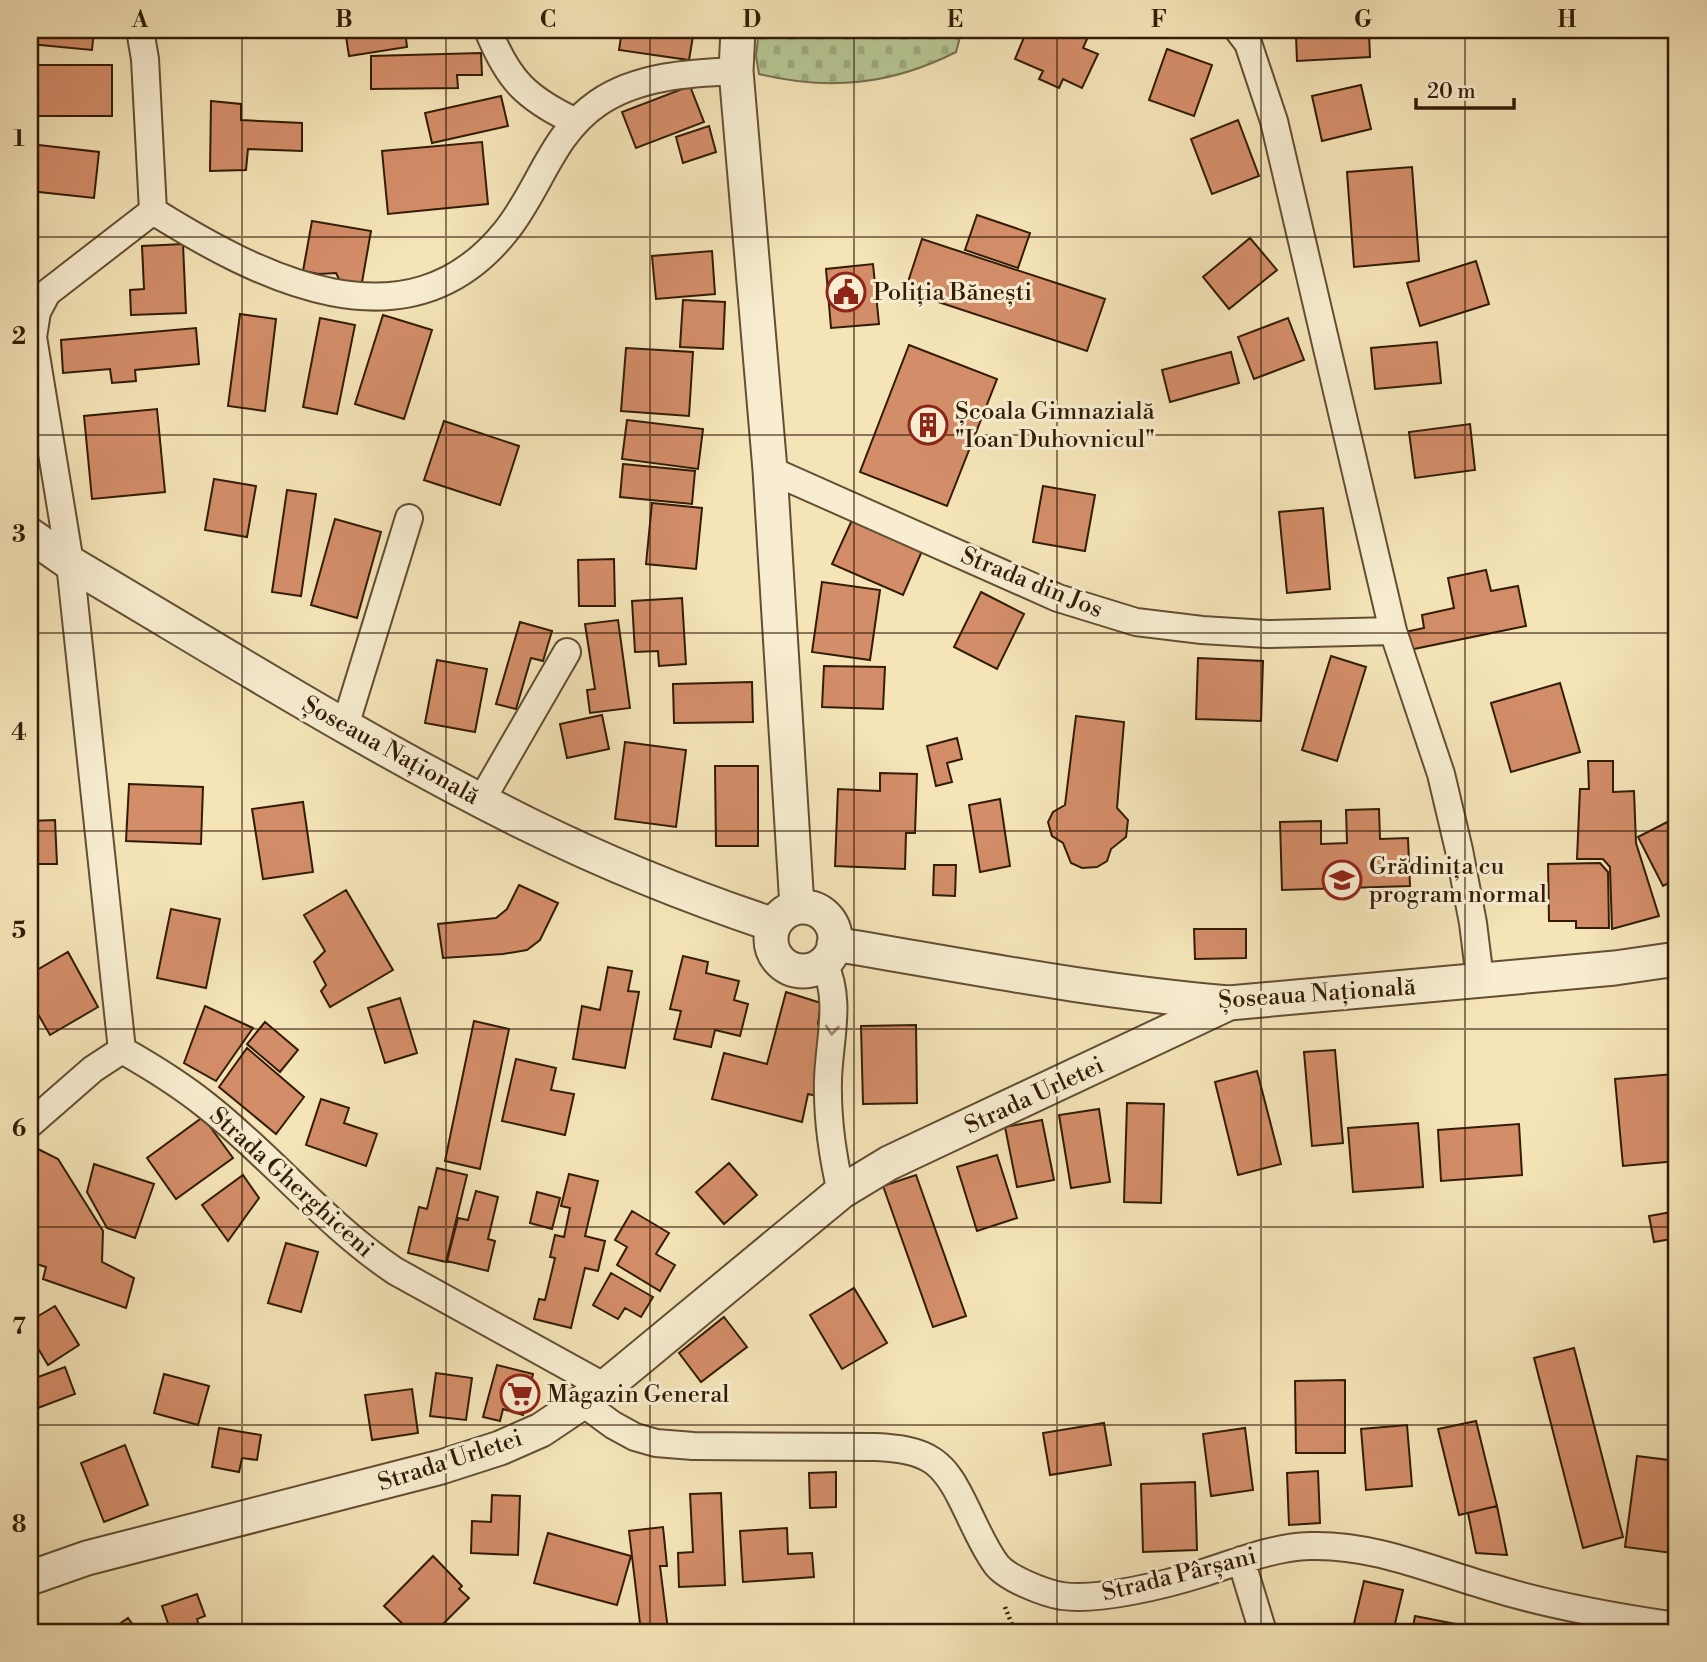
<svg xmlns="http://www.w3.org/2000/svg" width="1707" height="1662" viewBox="0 0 1707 1662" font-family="'Libre Bodoni',serif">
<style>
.cemetery{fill:url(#cemetery-stones);stroke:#74704c;stroke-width:2}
.building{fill:#d38d69;stroke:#331c06;stroke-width:2}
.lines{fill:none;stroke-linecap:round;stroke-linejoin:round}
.minor-casing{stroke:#634e32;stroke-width:30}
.tertiary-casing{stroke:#634e32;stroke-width:37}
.path{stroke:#331c06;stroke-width:4.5;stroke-dasharray:2 3.5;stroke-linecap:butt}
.minor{stroke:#f8edd1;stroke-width:26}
.tertiary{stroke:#f8edd1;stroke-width:33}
.oneway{stroke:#9f8f76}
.grid{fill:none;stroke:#331c06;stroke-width:2;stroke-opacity:0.55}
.labels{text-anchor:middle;stroke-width:6;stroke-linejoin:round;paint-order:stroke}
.poi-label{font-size:24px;fill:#331c06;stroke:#f8edd1;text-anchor:start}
.street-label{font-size:24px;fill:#331c06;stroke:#f8edd1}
.neatline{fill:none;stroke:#331c06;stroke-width:2.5}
.grid-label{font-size:23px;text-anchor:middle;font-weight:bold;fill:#331c06}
</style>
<defs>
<pattern id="cemetery-stones" width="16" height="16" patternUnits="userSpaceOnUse" patternTransform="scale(1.75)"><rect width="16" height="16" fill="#b6c593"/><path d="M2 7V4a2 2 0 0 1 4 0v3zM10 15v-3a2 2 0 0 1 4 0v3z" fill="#9da97d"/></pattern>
</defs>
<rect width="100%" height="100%" fill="#f4e4b8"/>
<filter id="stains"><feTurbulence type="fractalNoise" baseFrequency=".00286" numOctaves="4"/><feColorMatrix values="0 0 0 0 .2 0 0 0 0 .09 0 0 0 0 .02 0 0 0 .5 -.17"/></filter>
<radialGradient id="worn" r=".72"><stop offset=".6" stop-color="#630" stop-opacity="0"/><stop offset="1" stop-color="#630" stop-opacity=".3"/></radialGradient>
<path class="cemetery" d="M759,30h203l-6,22c-65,33 -127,39 -197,22l-3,-18z"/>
<path class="building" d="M30,30h64l-2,20 -62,-6z
M345,30h60l2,17 -58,9z
M622,30h72l-5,30 -70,-10z
M1027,30h64l-8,18 15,6 -16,34 -19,-9 -4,9 -20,-9 4,-8 -28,-12z
M1369,33l1,24 -73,4 -1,-25z
M1167,49l45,16 -18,51 -45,-16z
M481,53l1,22h-25l1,13 -87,1v-33z
M30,65h82v51h-82z
M1361,85l10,44 -49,12 -10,-45z
M690,86l14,36 -68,26 -14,-36z
M501,96l7,30 -76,17 -7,-30z
M211,101l30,3v16l61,3v28l-54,-2 -2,21 -36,1z
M1238,120l21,56 -47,18 -21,-55z
M709,126l7,26 -33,11 -7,-26z
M482,142l6,62 -100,10 -6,-63z
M30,144l69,8 -5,46 -64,-7z
M1412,167l7,94 -65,6 -7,-95z
M977,215l53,18 -12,35 -53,-18z
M312,221l59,10 -10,57 -20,-5 -5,-10 -17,1 -16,-3z
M1250,238l27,32 -48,39 -26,-32z
M922,239l183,60 -18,52 -182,-60z
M183,244l3,69 -55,2 -1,-25 14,-1 -2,-43z
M712,251l3,43 -59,5 -4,-43z
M1476,261l13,43 -69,22 -13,-43z
M873,264l6,60 -48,4 -5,-59z
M683,300l42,2 -2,47 -43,-2z
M240,314l36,5 -11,92 -37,-5z
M383,315l49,15 -28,89 -49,-15z
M320,318l35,7 -18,89 -34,-7z
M1288,318l16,42 -50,19 -16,-42z
M196,328l3,36 -64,6 1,11 -24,2 -2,-14 -47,4 -2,-33z
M1437,342l4,41 -66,6 -4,-41z
M909,345l88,34 -50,127 -87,-34z
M626,348l67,4 -4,64 -68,-5z
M1231,352l8,31 -69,19 -8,-32z
M157,409l8,83 -73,7 -8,-83z
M627,420l76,9 -5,40 -76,-10z
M444,421l75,25 -19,59 -76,-25z
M1470,424l5,46 -60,8 -6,-46z
M623,464l72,7 -3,33 -72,-7z
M214,479l42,7 -9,51 -42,-7z
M1043,486l52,9 -10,56 -52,-9z
M287,490l29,4 -15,102 -29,-4z
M652,503l50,5 -6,61 -50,-5z
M1323,508l7,81 -43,4 -8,-81z
M335,519l46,13 -24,86 -46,-13z
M852,520l70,31 -19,44 -71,-31z
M614,559l1,47h-36l-1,-46z
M1486,570l5,21 27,-5 8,40 -117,24 -4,-18 19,-4 -2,-13 32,-7 -6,-30z
M822,582l58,8 -10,70 -58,-8z
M981,592l43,22 -27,55 -43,-22z
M682,598l4,66 -27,2 -1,-15 -23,1 -3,-51z
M618,620l12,88 -40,5 -3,-23 8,-1 -10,-65z
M520,622l32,9 -9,30 -12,-3 -15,51 -20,-5z
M1331,656l35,11 -29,94 -35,-11z
M1198,658l65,3 -2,60 -65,-2z
M437,660l50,9 -12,63 -50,-9z
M824,666l61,1 -2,42 -61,-2z
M752,682l1,40 -79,1 -1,-39z
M1560,683l20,69 -69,20 -20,-69z
M602,715l7,34 -42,9 -7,-34z
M1076,716l48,6 -7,86 11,12 -2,17 -15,12 -4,12 -10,6 -15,1 -11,-5 -8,-20 -11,-7 -4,-14 5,-10 12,-7z
M957,738l5,21 -15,4 5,19 -16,4 -9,-40z
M625,742l61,8 -10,77 -61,-8z
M1588,761h25v31l21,-1 2,52 23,73 -47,13 -2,-62 -7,-8h-26l3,-70h9z
M715,766h43v80h-42z
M880,773l37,1 -2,59h-9l-1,36 -70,-3 3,-77 42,2z
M129,784l74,3 -2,57 -75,-3z
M1000,799l10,67 -30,6 -11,-67z
M303,802l10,70 -50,7 -11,-70z
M1379,809l1,30 28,-1 2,48 -128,4 -2,-68 41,-1v23l26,-1 -1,-33z
M1677,817v62l-14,7 -25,-49z
M55,820l2,44h-27v-43z
M1600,863l8,9 1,56h-33v-7h-27l-1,-57z
M934,865h22l-1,31 -22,-1z
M519,885l39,18 -18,37 -13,10 -24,4 -60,4 -5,-34 58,-6 11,-9z
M346,890l47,80 -63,37 -9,-16 5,-6 -12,-23 11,-11 -21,-36z
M171,909l49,10 -14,69 -49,-10z
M1194,929h52v29l-51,1z
M68,952l30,55 -48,28 -20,-35v-26z
M683,956l25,6 -2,11 33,8 -5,19 14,4 -8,32 -25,-6 -4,17 -37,-8 7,-28 -11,-2z
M608,967l24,4 -4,20 11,1 -14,76 -52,-9 9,-53 18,4z
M786,992l35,11 -3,21 7,3 -8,69 -9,-2 -6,28 -90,-23 12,-46 43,11z
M400,998l17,55 -32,10 -17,-55z
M205,1006l48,22 -37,53 -32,-18z
M474,1021l35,8 -29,140 -35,-8z
M265,1022l33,28 -18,22 -33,-28z
M916,1025l1,78 -54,1 -2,-78z
M247,1048l57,49 -28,37 -57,-47z
M1335,1050l8,93 -31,3 -8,-94z
M516,1059l40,9 -5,22 23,4 -9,41 -63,-14z
M1257,1071l24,93 -43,11 -23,-93z
M1674,1074l3,43v44l-54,5 -8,-87z
M321,1099l28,9 -5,15 33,11 -11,32 -60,-21z
M1127,1103l37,1 -3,99 -37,-1z
M1099,1109l11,73 -39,6 -12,-73z
M203,1117l30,41 -57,41 -29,-41z
M1042,1120l12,60 -37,7 -12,-60z
M1418,1123l5,64 -70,5 -5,-64z
M1519,1124l3,51 -81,6 -3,-51z
M38,1149l20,10 45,72 -1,31 32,16 -8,30 -83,-29 3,-12 -16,-5v-102z
M997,1155l20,63 -40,13 -20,-64z
M729,1163l28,32 -33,29 -28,-32z
M94,1164l60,20 -19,54 -28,-10 -20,-36z
M437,1168l30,7 -21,87 -38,-9 11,-46 8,2z
M569,1174l29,7 -13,55 20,5 -7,30 -13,-3 -14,60 -37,-9 5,-20 6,1 10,-42 -5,-1 5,-22 9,2 6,-29 -9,-2z
M243,1175l16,23 -31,43 -26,-36z
M916,1175l50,141 -33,11 -50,-141z
M476,1191l22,6 -10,42 7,2 -7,30 -41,-10 11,-43 10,2z
M537,1192l23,6 -8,31 -22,-6z
M632,1211l37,22 -13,21 19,11 -15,26 -43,-26 10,-18 -12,-7z
M1677,1211v27l-23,4 -5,-26z
M286,1243l32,9 -17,60 -33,-9z
M611,1273l42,24 -12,20 -16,-9 -7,11 -25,-14z
M854,1288l33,55 -45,26 -32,-54z
M55,1306l24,39 -31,20 -18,-30v-14z
M724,1317l23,30 -46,35 -22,-29z
M1574,1348l49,189 -40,11 -49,-190z
M497,1365l36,9 -10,41 -20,-6 -3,12 -17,-4z
M65,1367l10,27 -45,17v-31z
M436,1373l36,5 -6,42 -36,-4z
M164,1374l45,12 -11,39 -44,-12z
M1345,1380v73h-49l-1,-72z
M412,1389l6,44 -46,7 -7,-45z
M1476,1421l21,85 -38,9 -21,-86z
M1104,1423l7,42 -61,10 -7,-42z
M1407,1425l5,61 -46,4 -5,-61z
M219,1428l42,7 -4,25 -15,-2 -3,14 -27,-5z
M1245,1428l8,62 -42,6 -8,-62z
M125,1445l23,60 -44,17 -23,-59z
M1637,1456l40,5v53l-5,39 -47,-6z
M1318,1471l2,52 -31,2 -2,-52z
M836,1472v35l-26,1 -1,-35z
M1195,1482l2,68 -54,2 -2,-68z
M721,1493l4,92 -46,2 -1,-34 15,-1 -3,-58z
M492,1495l28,1 -2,59 -47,-2 1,-32 19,1z
M1497,1506l10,49 -31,-2 -8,-40z
M663,1527l4,39h-7l8,64 -27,2 -12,-101z
M787,1528l1,26 24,-1 2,24 -71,5 -3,-51z
M548,1533l83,23 -14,49 -83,-22z
M433,1556l29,30 -3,3 10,9 -34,34h-24l-27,-26z
M1364,1581l39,9 -10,42h-41z
M197,1594l8,22 -8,3 4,13h-30l-9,-26z
M1415,1616l61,12 -1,4h-63z
M128,1618l10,14h-30z
M373,1625l2,7h-35z"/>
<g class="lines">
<defs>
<path id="minor" d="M140,30l5,29 8,152c106,66 254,144 353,20 34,-42 45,-96 92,-128 39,-27 92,-30 138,-32
M488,30c20,50 38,68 86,91
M1238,30l10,13 26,78 119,510 48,143 18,76 14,73 7,56
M770,470l288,128 78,24 66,8 65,4 126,-3
M345,726l64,-208
M481,801l86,-149
M824,963c18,38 5,77 4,117 -1,39 4,74 13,112
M122,1050l-52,-487 -37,-226 4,-25 10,-19 106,-82
M122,1050c30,17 59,35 85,56 66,52 118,118 188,165l210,116
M30,1124l63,-55 29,-19
M583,1403l30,22 22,12 21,6 37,3 183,1c19,1 41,3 57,14 13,9 21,23 28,37 11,21 21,47 35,66 10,14 48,29 66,32 38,5 103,-11 141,-23 35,-11 70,-26 107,-27 63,-2 121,24 180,41 61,19 124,30 187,39
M1241,1560l22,72"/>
<path id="tertiary" d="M738,30l-2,41 34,399 27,437
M30,535l40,28c151,89 301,184 459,262 79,39 161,72 245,100
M771 939a32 32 0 1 1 64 0a32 32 0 1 1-64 0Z
M834,944c132,22 262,48 395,59l386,-35 62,-9
M30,1578l57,-20 354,-91 59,-19 41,-18 64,-43 236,-195 48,-29 340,-160"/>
</defs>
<use href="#minor" class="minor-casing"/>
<use href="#tertiary" class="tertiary-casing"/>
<path class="path" d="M1005,1607l10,25"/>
<use href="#minor" class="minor"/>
<use href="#tertiary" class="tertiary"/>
</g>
<defs><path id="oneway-chevron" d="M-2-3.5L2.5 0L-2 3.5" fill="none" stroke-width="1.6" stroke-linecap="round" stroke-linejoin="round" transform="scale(1.75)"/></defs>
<use class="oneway" href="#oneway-chevron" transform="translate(832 1030) rotate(95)"/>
<path class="grid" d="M242,30v1602M446,30v1602M650,30v1602M854,30v1602M1057,30v1602M1261,30v1602M1465,30v1602M30,237h1647M30,435h1647M30,633h1647M30,831h1647M30,1029h1647M30,1227h1647M30,1425h1647"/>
<defs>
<symbol id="civic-ring" viewBox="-11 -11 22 22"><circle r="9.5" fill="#f8edd1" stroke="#8f2418" stroke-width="1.5"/><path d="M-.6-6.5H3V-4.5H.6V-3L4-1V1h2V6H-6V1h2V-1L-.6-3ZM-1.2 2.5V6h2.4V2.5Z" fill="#8f2418"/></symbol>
<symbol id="building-ring" viewBox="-11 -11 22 22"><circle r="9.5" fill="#f8edd1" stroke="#8f2418" stroke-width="1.5"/><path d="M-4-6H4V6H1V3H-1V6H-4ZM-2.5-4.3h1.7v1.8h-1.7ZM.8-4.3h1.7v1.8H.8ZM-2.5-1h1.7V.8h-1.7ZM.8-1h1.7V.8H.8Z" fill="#8f2418"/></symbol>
<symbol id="school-ring" viewBox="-11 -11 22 22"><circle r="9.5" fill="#f8edd1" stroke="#8f2418" stroke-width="1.5"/><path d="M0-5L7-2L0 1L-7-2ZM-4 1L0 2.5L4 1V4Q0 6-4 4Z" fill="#8f2418"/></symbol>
<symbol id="supermarket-ring" viewBox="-11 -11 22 22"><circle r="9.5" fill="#f8edd1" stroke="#8f2418" stroke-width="1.5"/><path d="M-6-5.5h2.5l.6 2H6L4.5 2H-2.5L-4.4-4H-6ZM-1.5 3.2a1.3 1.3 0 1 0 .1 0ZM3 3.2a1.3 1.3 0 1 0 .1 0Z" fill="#8f2418"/></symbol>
</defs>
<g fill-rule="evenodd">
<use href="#civic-ring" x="824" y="270" width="44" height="44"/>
<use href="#building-ring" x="906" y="403" width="44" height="44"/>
<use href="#school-ring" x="1320" y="858" width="44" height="44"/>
<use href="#supermarket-ring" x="498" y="1372" width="44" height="44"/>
</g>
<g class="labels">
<g class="poi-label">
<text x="873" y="300">Poliția Bănești</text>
<text x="955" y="419">Școala Gimnazială<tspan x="955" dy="28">"Ioan Duhovnicul"</tspan></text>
<text x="1369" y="874">Grădinița cu<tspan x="1369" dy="28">program normal</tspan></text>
<text x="547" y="1402">Magazin General</text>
</g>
<g class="street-label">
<text transform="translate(1032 582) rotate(22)" y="8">Strada din Jos</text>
<text transform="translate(391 750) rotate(29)" y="8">Șoseaua Națională</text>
<text transform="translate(1317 993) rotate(-4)" y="8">Șoseaua Națională</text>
<text transform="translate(1034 1095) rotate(-25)" y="8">Strada Urletei</text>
<text transform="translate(292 1182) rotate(42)" y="8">Strada Gherghiceni</text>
<text transform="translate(450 1460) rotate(-18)" y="8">Strada Urletei</text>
<text transform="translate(1179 1574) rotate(-14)" y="8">Strada Pârșani</text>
</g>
</g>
<rect width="1707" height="1662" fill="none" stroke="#f4e4b8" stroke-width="77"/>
<path d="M1416 98v10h98v-10" fill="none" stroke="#331c06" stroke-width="3.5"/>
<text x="1427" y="98" font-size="21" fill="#331c06" stroke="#f8edd1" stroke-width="5" paint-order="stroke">20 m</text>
<rect x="38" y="38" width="1630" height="1586" class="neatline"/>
<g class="grid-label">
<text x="140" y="27">A</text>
<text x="344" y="27">B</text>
<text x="548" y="27">C</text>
<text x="752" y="27">D</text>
<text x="955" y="27">E</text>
<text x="1159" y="27">F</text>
<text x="1363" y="27">G</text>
<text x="1567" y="27">H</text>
<text x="19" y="146">1</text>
<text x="19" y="344">2</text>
<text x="19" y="542">3</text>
<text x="19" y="740">4</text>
<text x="19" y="938">5</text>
<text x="19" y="1136">6</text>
<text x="19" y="1334">7</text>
<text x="19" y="1532">8</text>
</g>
<rect width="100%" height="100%" filter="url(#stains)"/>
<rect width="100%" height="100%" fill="url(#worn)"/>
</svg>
